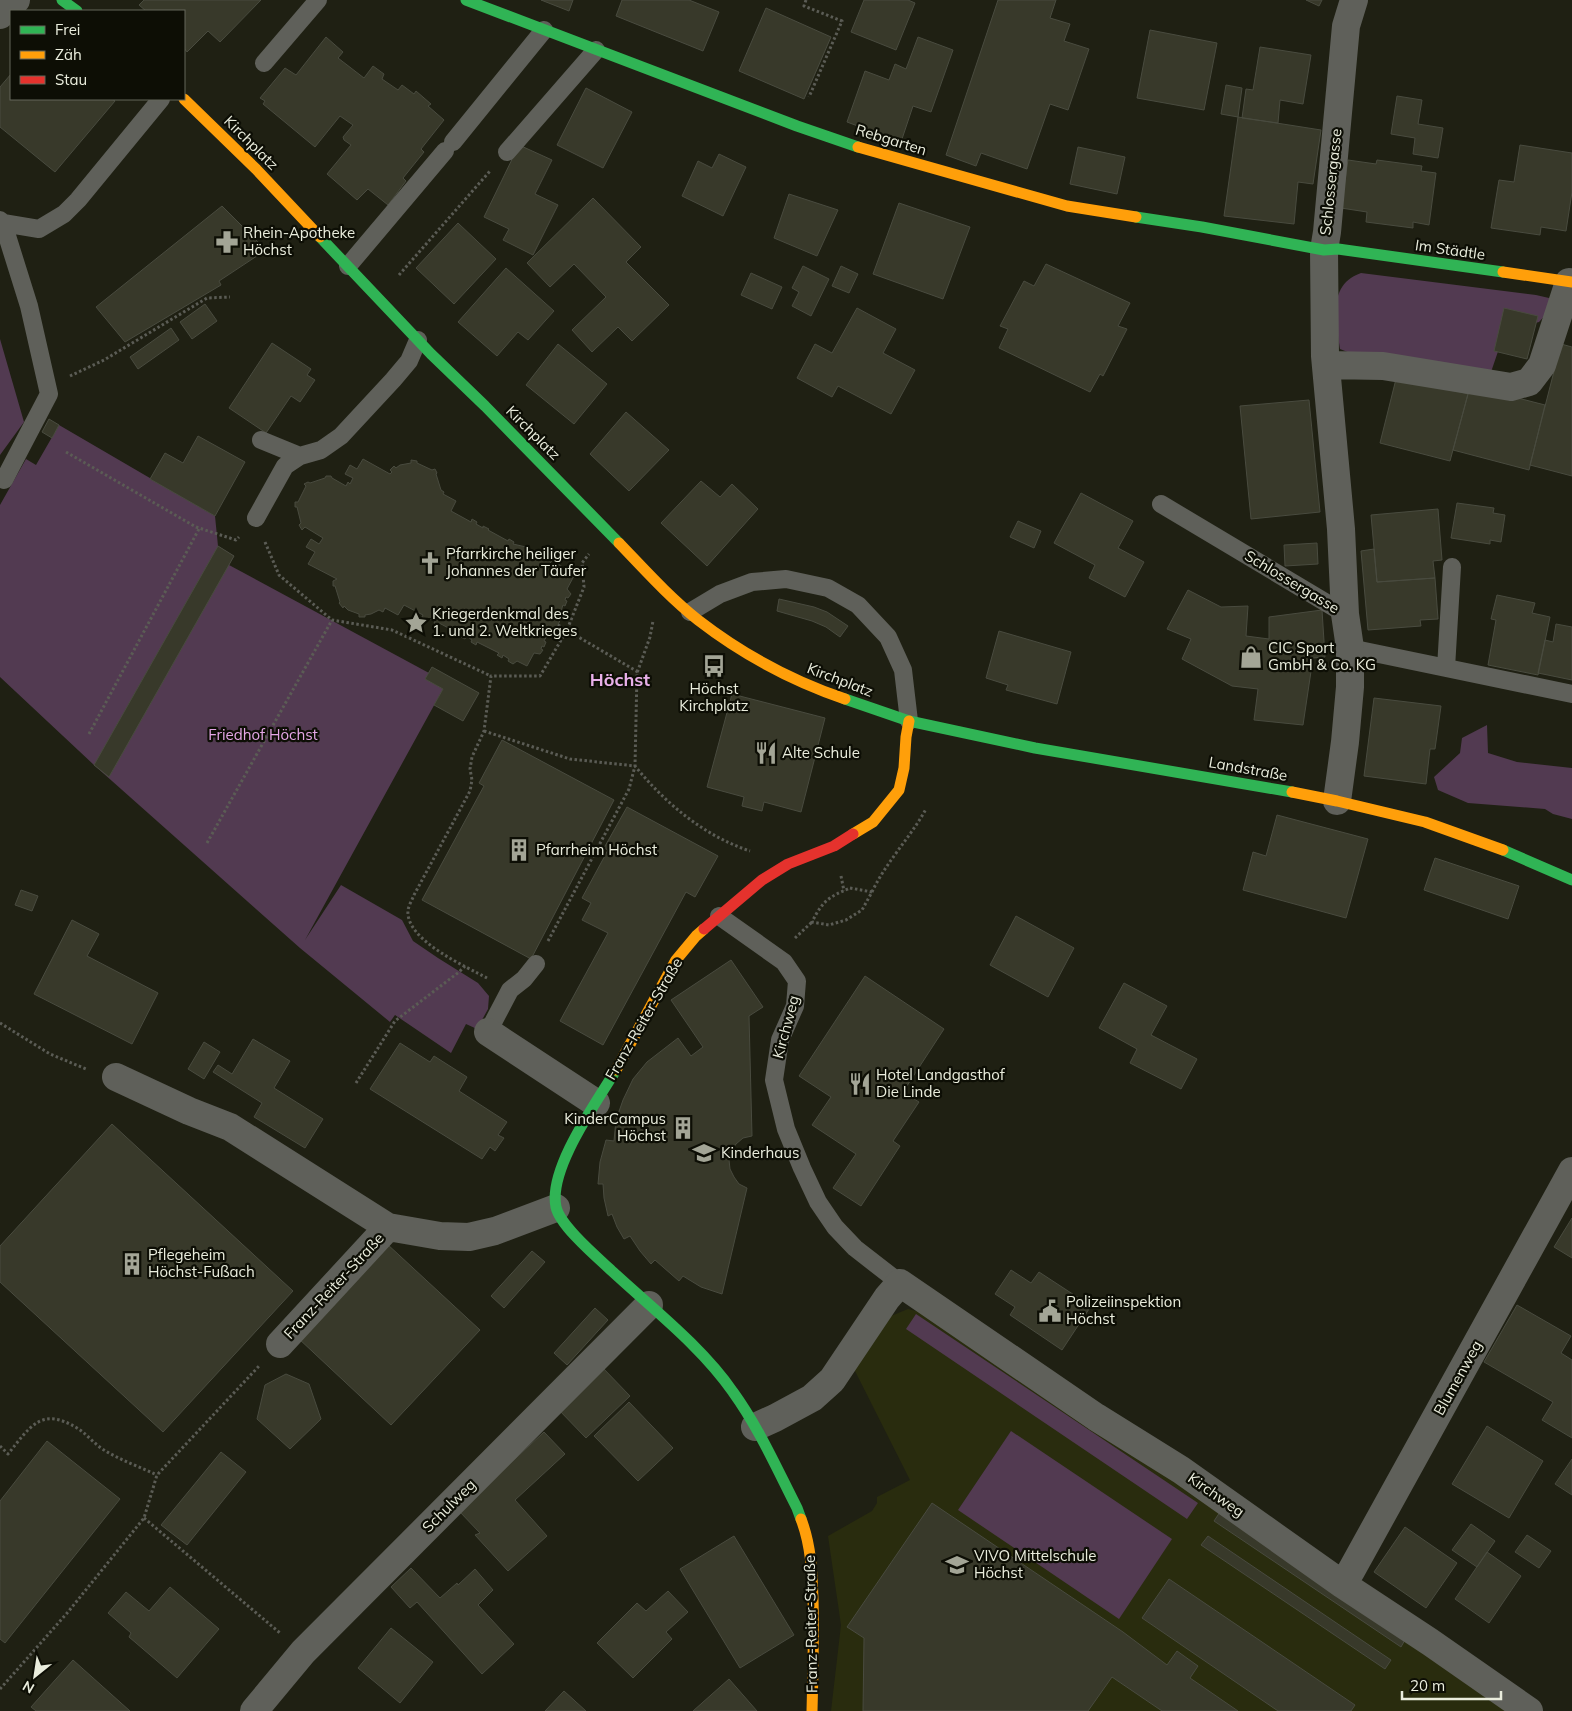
<svg xmlns="http://www.w3.org/2000/svg" width="1572" height="1711" viewBox="0 0 1572 1711" font-family="Mulish,sans-serif">
<style>
.built{fill:#292c0e}
.green{fill:#523a51}
.building{fill:#38392a;stroke:#494b3f}
.lines{fill:none;stroke-linecap:round;stroke-linejoin:round}
.path{stroke:#5b5c55;stroke-width:3;stroke-dasharray:2.5 2.5;stroke-linecap:butt}
.lane{stroke:#5f605a;stroke-width:18}
.street{stroke:#5f605a;stroke-width:28}
.fast{stroke:#30b455;stroke-width:11}
.slow{stroke:#ff9f0a;stroke-width:11}
.jam{stroke:#e5322d;stroke-width:11}
.labels{text-anchor:middle;stroke-width:4.5;stroke-linejoin:round;paint-order:stroke}
.street-label{font-size:15px;fill:#eaeddd;stroke:#0d0e05}
.poi-label{font-size:15px;fill:#eaeddd;stroke:#0d0e05;text-anchor:start}
.park-label{font-size:15px;fill:#e4a6e6;stroke:#0d0e05}
.quarter-label{font-size:18px;font-weight:bold;fill:#e8b0e9;stroke:#0d0e05}
</style>
<rect width="100%" height="100%" fill="#1f2013"/>
<path class="built" d="M908,1309l12,3 300,200 294,199h-683l10,-86 -13,-89 44,-25 5,-8v-6l33,-17 -56,-111 37,-53z"/>
<path class="green" d="M1361,273l175,22 13,3v13l-10,11 -34,9 -14,41 -136,-17 -15,-6c-4,-28 -13,-64 21,-76z
M0,339l24,83 -24,33z
M59,425l156,91 3,30 16,10 -5,9 200,108 -3,6 17,10 -138,251 36,-55 61,35 11,21 25,17 40,25 11,13 -1,13 -11,20 -11,-5 -15,29 -56,-38 -5,7 -90,-74 -206,-183 -94,-88v-172l26,-46 10,6z
M1487,725l1,28 29,9 55,6v51l-19,-5 -8,-5 -77,-6 -30,-13 -4,-13 26,-24 2,-15z
M916,1314l282,189 -11,16 -281,-190z
M1011,1431l161,108 -53,80 -161,-109z"/>
<path class="building" d="M144,0h117l-41,42 -12,-11 -21,21 -3,-4v-37h-38l-7,-6z
M541,0h32l-4,11z
M622,0h67l30,12 -16,39 -87,-35z
M864,0h44l7,3 -19,47 -45,-18z
M998,0h58l-6,18 20,6 -6,17 25,8 -21,61 -18,-6 -23,65 -46,-16 -5,13 -30,-11z
M1306,0h16l-3,6z
M766,8l65,29 -27,62 -65,-28z
M1150,30l67,13 -13,67 -67,-12z
M326,37l17,15 -5,6 26,20 9,-12 11,8 -2,5 16,11 4,-5 12,9 2,-3 15,13 -3,2 16,14 -23,29 3,3 -21,26 3,3 -18,24 -20,-16 -11,11 -30,-26 24,-29 -7,-5 -1,-3 10,-12 -13,-9 -25,31 -52,-43 2,-3 -5,-3 25,-30 11,7z
M918,37l35,13 -22,62 -18,-6 -12,36 -54,-20 18,-51 24,9 6,-16 11,5z
M1260,47l51,8 -8,49 -23,-4 -2,23 -36,-5 4,-29 7,1z
M11,74v25h101l3,2 -60,71 -55,-45v-40z
M1226,85l16,3 -4,29 -17,-3z
M586,88l46,24 -29,56 -46,-23z
M1397,96l25,4 -4,24 25,4 -5,30 -25,-4 2,-16 -24,-4z
M1238,117l83,13 -8,54 -15,-2 -4,42 -70,-8z
M519,145l33,15 -17,34 23,11 -25,50 -30,-15 6,-11 -25,-12z
M1520,145l52,8v39l-6,39 -25,-4 -1,8 -49,-7 8,-48 15,2z
M1078,147l47,10 -8,37 -47,-10z
M719,154l27,13 -23,49 -41,-20 16,-35 14,7z
M1348,160l28,4 1,-4 45,6 -1,5 15,2 -7,52 -16,-3v6l-47,-6 1,-10 -26,-4z
M789,194l49,16 -21,46 -43,-18z
M593,198l48,49 -15,15 43,43 -37,36 -14,-14 -26,25 -20,-22 34,-33 -32,-33 -24,23 -23,-24z
M899,203l71,24 -27,72 -70,-25z
M222,206l44,44 -47,31 2,4 -96,57 -29,-35z
M458,223l38,36 -42,45 -38,-36z
M1046,264l84,39 -12,23 9,3 -24,47 -3,-2 -10,18 -91,-44 9,-19 -8,-3 24,-45 10,5z
M803,266l26,13 -18,37 -19,-10 7,-14 -7,-4z
M841,266l17,8 -9,19 -17,-7z
M506,268l48,43 -26,29 -10,-8 -21,24 -39,-34z
M751,273l31,14 -10,22 -31,-14z
M205,304l12,17 -25,18 -12,-17z
M857,308l39,21 -13,24 32,17 -24,44 -53,-28 -6,11 -35,-19 18,-34 17,9z
M1504,308l34,8 -11,43 -33,-8z
M171,328l8,12 -41,29 -8,-12z
M272,343l39,26 -4,6 8,5 -15,22 -9,-6 -25,37 -37,-25z
M558,344l49,40 -33,40 -48,-39z
M1561,344l11,3v129l-42,-11z
M1397,375l71,19 -18,67 -70,-18z
M1467,385l78,20 -16,65 -76,-20 15,-56 -3,-1z
M1309,400l11,112 -69,7 -11,-113z
M626,412l43,38 -40,41 -39,-37z
M49,419l10,6 -7,13 -10,-6z
M198,436l47,26 -30,54 -65,-37 15,-26 18,10z
M363,459l27,15 2,-2 -2,-2 4,-4 2,2 4,-3 11,-2v-3l6,1v2l15,7 3,-1 2,4 -1,1 5,16 3,2 -1,2 13,7 -5,10 20,11 1,-3 5,3 -1,2 7,4v-2l6,3 -1,1 20,11 1,-2 5,3 -1,2 13,3 -1,3 21,10v-2l6,3 -2,2 7,3 1,-2 5,3 -1,3 12,6 -7,13 4,5 -3,4 -2,-1 -1,3 2,1 -2,5 -2,-1 -1,3 -1,7h3v4l-3,-1 -6,14 2,2 -3,2 -2,-2 -3,1 -4,4 -1,2 2,1 -2,5 -2,-1 -1,3 2,1 -3,4 -6,-1 -7,13 -10,-5 -4,3 -5,-3 1,-2 -6,-4 -1,3 -5,-3 2,-2 -22,-11 -1,3 -5,-3 1,-2 -6,-4 -1,3 -6,-3 1,-2 -21,-11 -1,2 -4,-2 1,-2 -7,-3 -1,2 -5,-3 1,-2 -19,-10 -6,10 -13,-7 -2,4 -4,-2 -8,4 -6,1v2h-6v-3l-11,-4 -4,-4 -1,2 -4,-5 1,-1 -5,-16h-2v-5l4,-2 -29,-15 7,-12 -9,-5 5,-8 8,5 4,-6 -18,-11 -3,3 -3,-5 2,-2 -4,-16h-2v-5h3l8,-16 -2,-2 4,-2 2,1 15,-5 1,-2h5l1,2 14,8 2,-4 2,2 3,-6 -8,-4 5,-9 7,4z
M701,481l19,16 12,-13 26,25 -51,57 -46,-43z
M1081,493l52,28 -15,27 26,14 -19,35 -36,-19 6,-13 -41,-22z
M1457,503l37,5 -1,5 12,2 -4,27 -11,-2v4l-39,-6z
M1438,509l4,51 -9,1 2,17 -58,4 -6,-67z
M1018,521l23,10 -7,17 -24,-11z
M1317,543l1,21 -33,2 -1,-21z
M218,546l16,10 -125,221 -15,-12z
M1374,549l3,33 58,-4 3,41 -18,1 1,6 -53,4 -7,-79z
M1188,590l33,17 27,-1 -2,30 23,3v-22l53,-7 3,47 -12,1 -10,67 -49,-5 4,-31 -26,-3 -50,-27 9,-20 -24,-10z
M1497,595l38,8 -3,10 18,4 -12,58 -50,-10 8,-45 -5,-1z
M779,599l35,8 13,5 21,14 -8,11 -14,-10 -14,-6 -35,-10z
M1556,624l16,3v53l-34,-7 7,-33 8,2z
M999,631l72,21 -14,52 -51,-14 2,-5 -22,-7z
M432,667l47,26 -16,28 -29,-16 9,-16 -18,-10z
M732,694l93,24 -24,94 -37,-10 -2,9 -20,-5 2,-9 -37,-10z
M1374,698l67,8 -6,43h-5l-4,35 -62,-8z
M502,740l112,60 -83,159 -109,-59 62,-114 -5,-3z
M627,807l91,49 -23,41 -9,-5 -83,153 -43,-24 48,-88 -26,-13 9,-17 -9,-5 26,-48 -4,-2z
M1277,815l91,24 -22,79 -103,-28 10,-38 13,4z
M1435,858l84,28 -11,33 -84,-29z
M21,890l17,6 -6,15 -17,-6z
M1016,916l58,32 -26,49 -58,-32z
M72,920l27,14 -12,22 71,37 -26,51 -98,-50z
M731,960l32,47 -14,9 3,120 -9,2 -7,6 -5,7 -2,9 1,9 4,8 5,7 8,4 -25,106 -21,-7 -18,-11 -4,5 -24,-21 -4,4 -11,-13 -10,-15 -6,3 -7,-12 -5,-13 -4,2 -4,-18 -1,-14h-5l2,-22 6,-22 8,1 2,-21 7,-20 10,-21 14,-17 31,-24 13,18 12,-9 -32,-47z
M865,976l79,53 -41,63 16,10 -26,39 7,5 -39,60 -28,-18 23,-34 -44,-29 19,-28 -32,-21z
M1124,983l43,23 -16,29 46,24 -16,30 -51,-26 7,-14 -38,-21z
M253,1039l37,22 -16,27 49,31 -18,29 -51,-31 8,-14 -49,-31 5,-7 14,9z
M204,1042l16,10 -16,27 -16,-10z
M400,1043l30,19 4,-6 33,21 -8,14 48,31 -9,13 6,3 -9,13 -5,-4 -8,12 -112,-70z
M112,1124l181,167 -130,141 -163,-150v-36z
M1572,1218v40l-18,-11z
M386,1243l94,87 -89,95 -93,-87z
M532,1251l13,11 -41,46 -13,-12z
M1011,1270l20,13 8,-11 52,34 -29,44 -52,-35 5,-8 -20,-13z
M1517,1305l54,31 -10,17 11,7v78l-30,-18 11,-18 -69,-40z
M595,1308l13,12 -41,45 -13,-12z
M601,1366l29,30 -44,42 -29,-30z
M286,1374l23,10 12,35 -31,30 -33,-30 8,-34z
M629,1402l44,46 -35,33 -44,-45z
M1487,1426l56,35 -34,57 -57,-34z
M544,1432l21,22 -50,46 32,36 -39,35 -33,-36 5,-2 -21,-22z
M47,1441l73,58 -115,144 -5,-4v-138z
M221,1452l25,20 -59,73 -26,-20z
M1572,1459v36l-17,-11z
M932,1503l191,129 44,33 10,-14 21,15 -8,12 48,33h-76l-50,-34 -24,34h-225l1,-73 -17,-11z
M1220,1512l186,126 -5,9 -187,-126z
M1471,1524l24,17 -18,26 -25,-17z
M1405,1527l52,36 -31,45 -52,-36z
M1527,1535l24,16 -12,17 -24,-16z
M734,1536l60,99 -54,33 -60,-99z
M1208,1536l183,124 -6,9 -184,-124z
M1487,1552l34,24 -32,47 -34,-24z
M411,1568l29,30 17,-15 1,2 17,-16 18,21 -15,15 36,39 -32,30 -65,-72 -7,6 -19,-21z
M1169,1579l186,126 -4,6h-73l-136,-93z
M170,1587l49,42 -42,49 -48,-41 2,-4 -23,-20 18,-21 23,19z
M668,1591l20,21 -22,20 6,7 -39,39 -36,-35 40,-40 9,8z
M391,1628l42,34 -33,41 -42,-35z
M73,1660l57,51h-94l-5,-4z
M729,1679l28,32h-64z
M564,1691l22,20h-41z"/>
<g class="lines">
<path class="path" d="M806,0l-2,6 38,15 -33,76
M399,275l91,-104
M70,376l34,-16 103,-62 23,-1
M66,452l130,75 40,13 3,-3
M265,542l14,33 53,45 60,10 99,46
M558,625l80,47
M484,731l86,28 65,7c30,37 69,70 115,85
M89,734l111,-207
M207,843l125,-223
M841,876l3,15
M850,888l22,4 -10,18 -16,10 -17,5 -17,-3c11,-22 17,-25 38,-34z
M872,892c14,-30 38,-54 54,-83
M795,938l17,-16
M548,941l81,-152 6,-23 2,-93 13,-36 3,-16
M487,978c-22,-12 -82,-38 -79,-68 1,-5 4,-10 6,-15l56,-104 2,-11 -2,-11 2,-12 12,-26 7,-55h49l27,-46 17,-43 -2,-24 7,-9
M0,1023l50,31 36,15
M356,1083l39,-62 64,-49 6,-6
M0,1446l8,8c22,-27 33,-48 69,-26 10,6 17,16 27,22 16,10 36,17 53,25
M144,1518l136,115
M0,1689l68,-77 76,-94 13,-43 103,-110"/>
<path class="lane" d="M264,63l54,-63
M453,142l91,-112
M507,152l89,-102
M0,220l3,3 26,83 20,88 -45,86
M3,223l36,6 25,-15 14,-14 83,-101
M348,266l97,-115
M261,440l39,16
M1161,504l184,110
M256,518l29,-52 15,-10 21,-6 20,-14 52,-56 16,-19 9,-21
M690,612l30,-18 32,-12 34,-3 42,9 30,17 30,32 15,33 6,51
M1350,648l222,46
M1446,668l6,-101
M719,916l65,46 13,19 -2,25 -15,34 -6,40 12,49 16,39 16,34 17,25 20,21 45,35
M488,1032l22,-42 14,-11 12,-15"/>
<path class="street" d="M0,15l16,-15
M1326,365l57,1 128,21 18,-5 13,-17 27,-83
M1337,801l8,-59 5,-55v-39l-5,-34 -4,-85 -16,-173 -1,-106 3,-18 19,-206 8,-26
M488,1032l108,71
M116,1077l73,34 41,16 158,100 52,9 29,1 26,-6 61,-23
M280,1344l108,-117
M755,1427l20,-9 37,-20 20,-18 55,-82 13,-15 196,134 85,53 161,114 88,58 99,69
M1342,1584l9,-13 221,-400
M254,1711l49,-59 346,-347"/>
<path class="fast" d="M62,0l15,11
M466,0l331,126 61,21
M1136,217l66,10 122,23 14,-1 165,23
M320,237l111,117 54,52 134,137
M845,699l64,22 126,27 257,44
M1503,850l69,30
M616,1070c-20,33 -68,99 -60,137 4,19 42,51 57,65 40,37 89,75 120,120 26,36 44,77 64,116l4,11"/>
<path class="slow" d="M184,99l72,70 64,68
M858,147l209,59 69,11
M1503,272l69,10
M619,543c25,26 50,54 79,77 44,34 94,61 147,79
M1292,792l45,9 88,21 78,28
M853,834l20,-12 26,-32 5,-22 2,-31 3,-16
M616,1070l60,-110 20,-24 8,-7
M801,1519c10,26 11,52 12,80 1,37 0,74 -1,112"/>
<path class="jam" d="M704,929l58,-49 26,-16 46,-18 19,-12"/>
</g>
<defs>
<symbol id="pharmacy-bare" viewBox="-9 -9 18 18"><path d="M-2-6h4v4h4v4h-4v4h-4v-4h-4v-4h4Z" fill="#a3a596" stroke="#0d0e05" stroke-width="2.5" paint-order="stroke"/></symbol>
<symbol id="church-bare" viewBox="-9 -9 18 18"><path d="M-1.2-6h2.4v3.5h3.3v2.4h-3.3V6h-2.4V-.1h-3.3v-2.4h3.3Z" fill="#a3a596" stroke="#0d0e05" stroke-width="2.5" paint-order="stroke"/></symbol>
<symbol id="sight-bare" viewBox="-9 -9 18 18"><path d="M0-6L1.8-2.2L6-1.7L2.9 1.2L3.7 5.4L0 3.3L-3.7 5.4L-2.9 1.2L-6-1.7L-1.8-2.2Z" fill="#a3a596" stroke="#0d0e05" stroke-width="2.5" paint-order="stroke"/></symbol>
<symbol id="shop-bare" viewBox="-9 -9 18 18"><path d="M-5-2.5h2.3a2.7 3.5 0 0 1 5.4 0H5L5.5 6h-11ZM-1.5-2.5h3a1.5 2.3 0 0 0-3 0Z" fill="#a3a596" stroke="#0d0e05" stroke-width="2.5" paint-order="stroke"/></symbol>
<symbol id="bus-bare" viewBox="-9 -9 18 18"><path d="M-5-6H5V4H4V6H2V4H-2V6H-4V4H-5ZM-3.5-4V0h7V-4ZM-3.5 1.2v1.5H-2V1.2ZM2 1.2v1.5H3.5V1.2Z" fill="#a3a596" stroke="#0d0e05" stroke-width="2.5" paint-order="stroke"/></symbol>
<symbol id="restaurant-bare" viewBox="-9 -9 18 18"><path d="M-5-6h1v4h1v-4h1v4h1v-4h1v5L-1.5 .5V6h-2V.5L-5-1ZM5-6V6H3V1.5H1.5Q1.5-4 5-6Z" fill="#a3a596" stroke="#0d0e05" stroke-width="2.5" paint-order="stroke"/></symbol>
<symbol id="building-bare" viewBox="-9 -9 18 18"><path d="M-4-6H4V6H1V3H-1V6H-4ZM-2.5-4.3h1.7v1.8h-1.7ZM.8-4.3h1.7v1.8H.8ZM-2.5-1h1.7V.8h-1.7ZM.8-1h1.7V.8H.8Z" fill="#a3a596" stroke="#0d0e05" stroke-width="2.5" paint-order="stroke"/></symbol>
<symbol id="school-bare" viewBox="-9 -9 18 18"><path d="M0-5L7-2L0 1L-7-2ZM-4 1L0 2.5L4 1V4Q0 6-4 4Z" fill="#a3a596" stroke="#0d0e05" stroke-width="2.5" paint-order="stroke"/></symbol>
<symbol id="civic-bare" viewBox="-9 -9 18 18"><path d="M-.6-6.5H3V-4.5H.6V-3L4-1V1h2V6H-6V1h2V-1L-.6-3ZM-1.2 2.5V6h2.4V2.5Z" fill="#a3a596" stroke="#0d0e05" stroke-width="2.5" paint-order="stroke"/></symbol>
</defs>
<g fill-rule="evenodd">
<use href="#pharmacy-bare" x="211" y="226" width="32" height="32"/>
<use href="#church-bare" x="414" y="547" width="32" height="32"/>
<use href="#sight-bare" x="400" y="607" width="32" height="32"/>
<use href="#shop-bare" x="1235" y="641" width="32" height="32"/>
<use href="#bus-bare" x="698" y="650" width="32" height="32"/>
<use href="#restaurant-bare" x="750" y="737" width="32" height="32"/>
<use href="#building-bare" x="503" y="834" width="32" height="32"/>
<use href="#restaurant-bare" x="844" y="1068" width="32" height="32"/>
<use href="#building-bare" x="667" y="1112" width="32" height="32"/>
<use href="#school-bare" x="688" y="1137" width="32" height="32"/>
<use href="#building-bare" x="116" y="1248" width="32" height="32"/>
<use href="#civic-bare" x="1034" y="1295" width="32" height="32"/>
<use href="#school-bare" x="941" y="1549" width="32" height="32"/>
</g>
<g class="labels">
<g class="street-label">
<text transform="translate(891 140) rotate(17)" y="5">Rebgarten</text>
<text transform="translate(251 143) rotate(45)" y="5">Kirchplatz</text>
<text transform="translate(1331 182) rotate(-84)" y="5">Schlossergasse</text>
<text transform="translate(1450 250) rotate(8)" y="5">Im Städtle</text>
<text transform="translate(533 433) rotate(45)" y="5">Kirchplatz</text>
<text transform="translate(1292 582) rotate(31)" y="5">Schlossergasse</text>
<text transform="translate(840 680) rotate(21)" y="5">Kirchplatz</text>
<text transform="translate(1248 769) rotate(10)" y="5">Landstraße</text>
<text transform="translate(644 1019) rotate(-60)" y="5">Franz-Reiter-Straße</text>
<text transform="translate(786 1027) rotate(-75)" y="5">Kirchweg</text>
<text transform="translate(334 1286) rotate(-47)" y="5">Franz-Reiter-Straße</text>
<text transform="translate(1458 1378) rotate(-61)" y="5">Blumenweg</text>
<text transform="translate(1216 1495) rotate(35)" y="5">Kirchweg</text>
<text transform="translate(449 1506) rotate(-45)" y="5">Schulweg</text>
<text transform="translate(811 1624) rotate(-91)" y="5">Franz-Reiter-Straße</text>
</g>
<g class="poi-label">
<text x="243" y="238">Rhein-Apotheke<tspan x="243" dy="17">Höchst</tspan></text>
<text x="446" y="559">Pfarrkirche heiliger<tspan x="446" dy="17">Johannes der Täufer</tspan></text>
<text x="432" y="619">Kriegerdenkmal des<tspan x="432" dy="17">1. und 2. Weltkrieges</tspan></text>
<text x="1268" y="653">CIC Sport<tspan x="1268" dy="17">GmbH &amp; Co. KG</tspan></text>
<text x="714" y="694" text-anchor="middle">Höchst<tspan x="714" dy="17">Kirchplatz</tspan></text>
<text x="782" y="758">Alte Schule</text>
<text x="536" y="855">Pfarrheim Höchst</text>
<text x="876" y="1080">Hotel Landgasthof<tspan x="876" dy="17">Die Linde</tspan></text>
<text x="666" y="1124" text-anchor="end">KinderCampus<tspan x="666" dy="17">Höchst</tspan></text>
<text x="721" y="1158">Kinderhaus</text>
<text x="148" y="1260">Pflegeheim<tspan x="148" dy="17">Höchst-Fußach</tspan></text>
<text x="1066" y="1307">Polizeiinspektion<tspan x="1066" dy="17">Höchst</tspan></text>
<text x="974" y="1561">VIVO Mittelschule<tspan x="974" dy="17">Höchst</tspan></text>
</g>
<g class="park-label">
<text x="263" y="740">Friedhof Höchst</text>
</g>
<g class="quarter-label">
<text x="620" y="686">Höchst</text>
</g>
</g>
<rect x="10" y="10" width="175" height="90" fill="#0d0e05" stroke="#65675b"/>
<rect x="20" y="26" width="25" height="8" fill="#30b455" stroke="#65675b"/>
<text x="55" y="35" font-size="15" fill="#eaeddd">Frei</text>
<rect x="20" y="51" width="25" height="8" fill="#ff9f0a" stroke="#65675b"/>
<text x="55" y="60" font-size="15" fill="#eaeddd">Zäh</text>
<rect x="20" y="76" width="25" height="8" fill="#e5322d" stroke="#65675b"/>
<text x="55" y="85" font-size="15" fill="#eaeddd">Stau</text>
<g transform="translate(35 1676) rotate(210)" stroke="#0d0e05" stroke-width="4" paint-order="stroke">
<path d="M0-4L9 19L0 12L-9 19Z" fill="#eaeddd"/>
<text y="-8" font-size="14" font-weight="bold" text-anchor="middle" fill="#eaeddd">N</text>
</g>
<path d="M1402 1691v8h99v-8" fill="none" stroke="#eaeddd" stroke-width="2.5"/>
<text x="1410" y="1691" font-size="15" fill="#eaeddd" stroke="#0d0e05" stroke-width="4" paint-order="stroke">20 m</text>
</svg>
